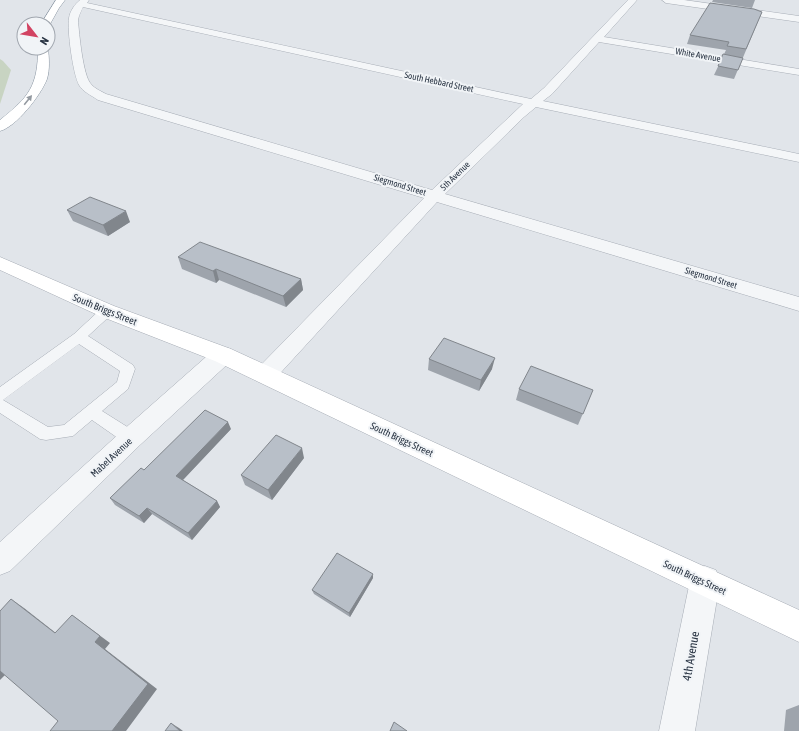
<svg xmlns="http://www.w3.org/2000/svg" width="799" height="731" viewBox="0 0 799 731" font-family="'Asap Condensed',sans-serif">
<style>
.green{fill:#c8d4c2}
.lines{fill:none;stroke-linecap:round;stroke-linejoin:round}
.lane-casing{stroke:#a6acb5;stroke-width:1}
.street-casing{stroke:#a6acb5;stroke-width:1}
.secondary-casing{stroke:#a6acb5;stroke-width:1}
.highway-casing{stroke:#8894a1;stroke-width:1}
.lane{fill:#f4f6f8;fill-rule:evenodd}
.street{fill:#f4f6f8;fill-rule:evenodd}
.secondary{fill:#fff;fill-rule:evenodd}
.highway{fill:#fff;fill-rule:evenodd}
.wall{fill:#9ea4ac}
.shaded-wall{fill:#81868c}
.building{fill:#b8bfc8;stroke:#81868c}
.oneway{fill:#949aa1}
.labels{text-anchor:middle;stroke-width:4;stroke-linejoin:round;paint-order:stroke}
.far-street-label{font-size:9px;fill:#293443;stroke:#f1f4f7}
.street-label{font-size:10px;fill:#293443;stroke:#f1f4f7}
.near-street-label{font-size:12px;fill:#293443;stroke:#f1f4f7}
</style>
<rect width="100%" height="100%" fill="#e1e5ea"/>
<path class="green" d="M0,59l3,2 8,9 -11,34z"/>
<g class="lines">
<defs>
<path id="lane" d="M107,307l5,1 1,3 -1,3 -24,22 45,29 2,4 -7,20 -26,22 35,22 2,5 -2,5 -6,2 -6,-2 -33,-23 -19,16 -27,4 -6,-1 -40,-26v-26l74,-53 28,-26zM79,344l41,27 -3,11 -53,43 -16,2 -45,-27z"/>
<path id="street" d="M80,0h9l-2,3 444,96 13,-11 84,-88h9l-33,37 195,32v6l-200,-33 -47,52 -9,7 256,53v8l-263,-55 -12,10 -79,77 354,103v14l-362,-109 -164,179 -8,2 -8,-2 -3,-6 3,-6 167,-171 -326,-98c-7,-5 -15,-8 -19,-15 -6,-11 -12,-55 -10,-67 1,-7 6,-14 11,-18zM83,7l440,97 -91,86 -326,-96c-5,-3 -11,-5 -15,-10 -8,-8 -12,-51 -13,-64l1,-4z
M662,0h22l115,16v6l-133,-19z
M223,347l8,2 3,6 -3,6 -91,84 -130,126 -10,4v-33l122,-111 93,-82z
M705,566l11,4 4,11 -25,150h-36l31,-150 4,-11z"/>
<path id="secondary" d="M0,257l114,49 117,43 568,261v32l-584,-281 -115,-45 -100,-46z"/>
<path id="highway" d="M56,0h9l-6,8 -10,18h-1v-2h-7z
M38,48h10c1,10 2,21 -1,31 -6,16 -31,48 -47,52v-11c29,-23 38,-34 38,-72z"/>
</defs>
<use href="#lane" class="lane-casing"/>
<use href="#street" class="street-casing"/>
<use href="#secondary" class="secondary-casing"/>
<use href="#highway" class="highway-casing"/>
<use href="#lane" class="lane"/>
<use href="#street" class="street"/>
<use href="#secondary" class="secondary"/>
<use href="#highway" class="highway"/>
</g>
<path class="wall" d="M713,0h42l-3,8 -40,-6z
M762,12l-28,67 -20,-4 12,-25 -39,-6 3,-9z
M67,210l63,12 -22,14 -35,-15z
M178,257l123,22 2,11 -17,17 -67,-27 -3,3 -34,-14z
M429,359l63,10 -13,22 -51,-21z
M519,389l74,1 -15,35 -62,-25z
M231,429l-48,51 34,21 3,6 -28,33 -40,-26 -8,9 -29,-18 -5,-7 34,-28z
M304,458l-32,42 -27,-15 -4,-10z
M373,578l-23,39 -36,-23 -2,-4z
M799,705v26h-15l2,-21z"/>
<path class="shaded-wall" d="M126,211l4,11 -22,14 -5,-11z
M216,269l3,11 -3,3 -3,-12z
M301,279l2,11 -17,17 -3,-11z
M495,358l-3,11 -13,22 2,-11z
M228,422l3,7 -51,54 -4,-7z
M302,448l2,10 -32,42 -4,-10z
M217,501l3,6 -28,33 -4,-7z
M147,508l5,6 -8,9 -5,-7z
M373,574v4l-23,39 -1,-4z
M11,599l13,9 42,33 -11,-8z
M72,615l38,28 -5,6 52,40 -31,42h-14l-17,-89z
M0,668l8,4 -8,8z
M171,723l8,5 4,3h-3z"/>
<path class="building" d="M710,3l44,6 8,3 -16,37 -19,-3 2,-4 -39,-7z
M723,54l20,4 -5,12 -20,-4z
M90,197l36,14 -23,14 -36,-15z
M200,242l101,37 -18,17 -67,-27 -3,2 -35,-14z
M444,338l51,20 -14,22 -52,-21z
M531,366l62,24 -10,24 -64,-25z
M205,410l23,12 -52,54 41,25 -29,32 -41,-25 -8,8 -29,-18 31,-30 3,2z
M276,435l26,13 -34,42 -27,-15z
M337,553l36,21 -24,39 -37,-23z
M11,599l44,34 17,-18 28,21 -5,6 53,42 -36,47h-62l8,-10 -58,-50v-60z
M394,722l13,9h-17z
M171,723l9,8h-15z"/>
<defs><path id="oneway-solid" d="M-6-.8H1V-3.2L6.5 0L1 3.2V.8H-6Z"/></defs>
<use class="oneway" href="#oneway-solid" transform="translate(28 100) rotate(-51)"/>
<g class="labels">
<g class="far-street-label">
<text transform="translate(698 55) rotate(10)" y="3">White Avenue</text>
<text transform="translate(439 82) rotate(12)" y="3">South Hebbard Street</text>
<text transform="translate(455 176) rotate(-44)" y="3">5th Avenue</text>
<text transform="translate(400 185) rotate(17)" y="3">Siegmond Street</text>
<text transform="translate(711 278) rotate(17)" y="3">Siegmond Street</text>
</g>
<g class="street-label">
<text transform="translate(105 309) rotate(22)" y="4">South Briggs Street</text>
<text transform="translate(402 439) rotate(25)" y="4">South Briggs Street</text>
<text transform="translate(111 457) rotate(-43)" y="4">Mabel Avenue</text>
<text transform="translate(695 577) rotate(25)" y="4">South Briggs Street</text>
</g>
<g class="near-street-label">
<text transform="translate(691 656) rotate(-80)" y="4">4th Avenue</text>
</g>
</g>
<g transform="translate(36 36) rotate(121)"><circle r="19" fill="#f1f4f7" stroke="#a1a7af"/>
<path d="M0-3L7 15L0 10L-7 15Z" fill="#d24362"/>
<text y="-6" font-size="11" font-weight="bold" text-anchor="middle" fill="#293443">N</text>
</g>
</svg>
